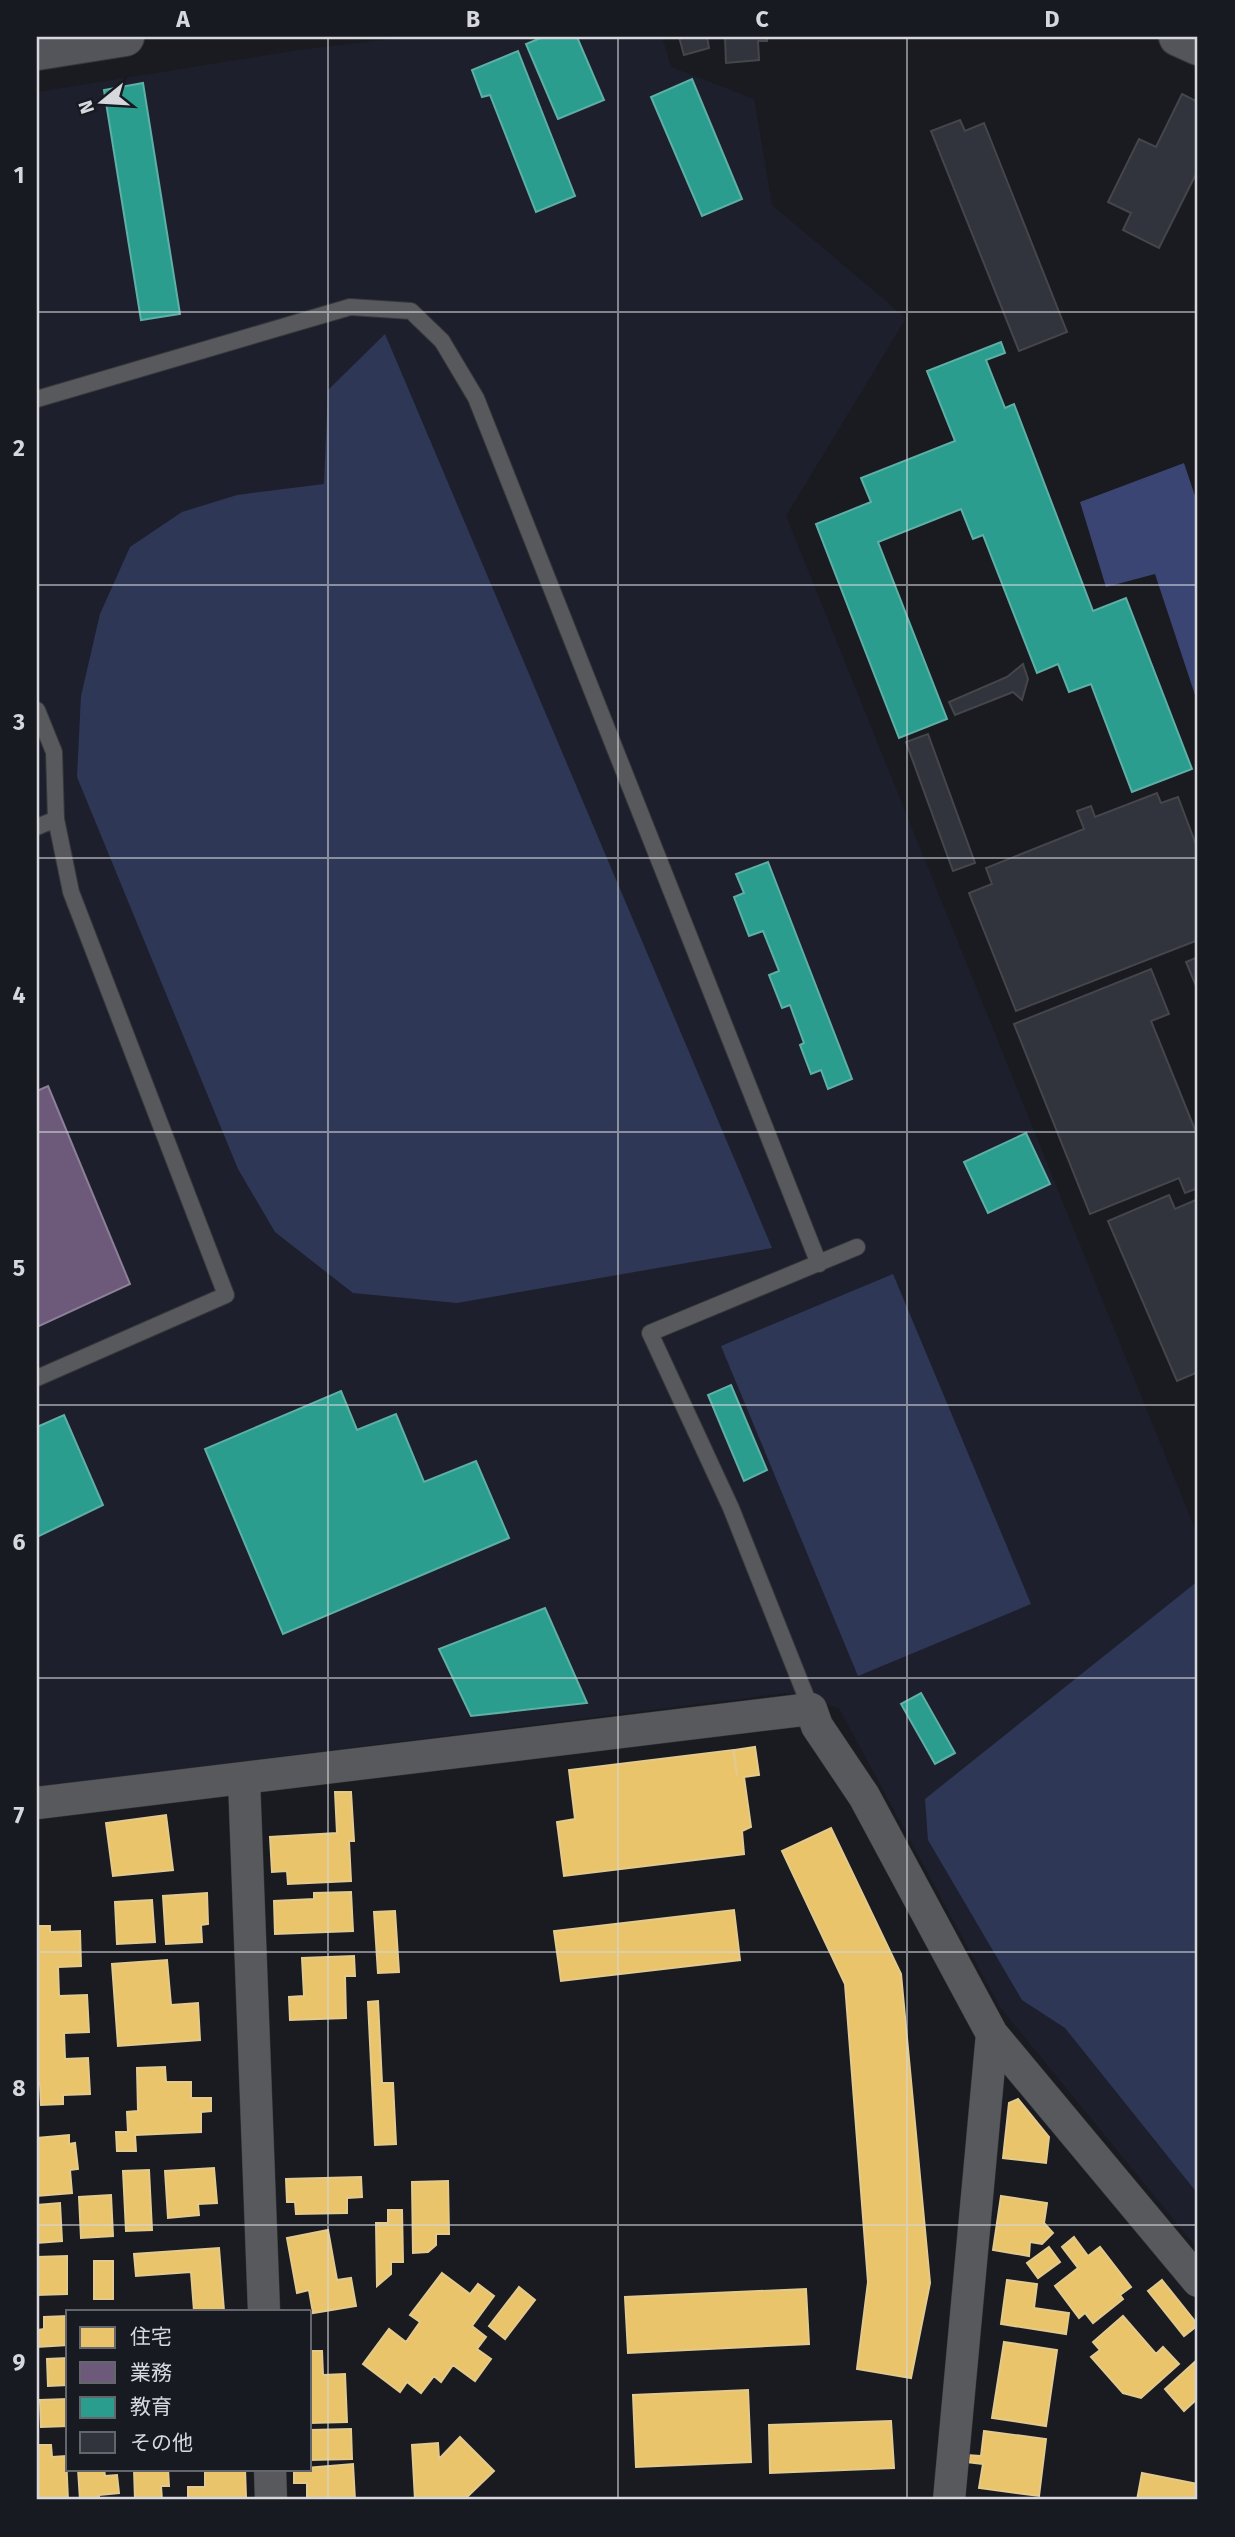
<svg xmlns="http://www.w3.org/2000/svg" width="1235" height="2537" viewBox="0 0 1235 2537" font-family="'Fira Sans','Noto Sans JP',sans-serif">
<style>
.built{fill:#1d202c}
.green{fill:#2f3756}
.forest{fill:#3a4573}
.homes{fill:#e9c46a;stroke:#e3ca8c;stroke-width:2}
.offices{fill:#6d597a;stroke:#8c7f98;stroke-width:2}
.schools{fill:#2a9d8f;stroke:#5eafa6;stroke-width:2}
.building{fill:#31333d;stroke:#45464a;stroke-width:2}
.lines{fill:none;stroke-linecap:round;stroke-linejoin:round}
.lane-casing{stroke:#37383b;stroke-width:18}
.street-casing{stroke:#37383b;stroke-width:33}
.secondary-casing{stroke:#37383b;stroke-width:40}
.lane{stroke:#58595c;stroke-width:16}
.street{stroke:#58595c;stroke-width:32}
.secondary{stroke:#54555a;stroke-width:38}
.grid{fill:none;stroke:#d6d8dd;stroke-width:2;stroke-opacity:0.55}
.neatline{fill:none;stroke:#d6d8dd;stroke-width:2.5}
.grid-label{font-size:23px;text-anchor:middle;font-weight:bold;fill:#d6d8dd}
</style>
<rect width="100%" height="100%" fill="#1a1b20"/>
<path class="built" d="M409,37h253l9,30 83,32 18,106 134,113 -120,198 412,1021v712l-198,-242 -161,-299 -53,-15 -749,94v-1695l262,-42z"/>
<path class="green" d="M385,334l387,914 -315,55 -104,-10 -78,-61 -37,-63 -161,-392 4,-81 19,-82 30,-67 52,-35 55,-17 87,-11 4,-94z
M893,1274l138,330 -173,72 -137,-330z
M1198,1581v613l-133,-166 -43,-28 -94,-160 -3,-41z"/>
<path class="forest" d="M1184,463l14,42v199l-43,-130 -49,13 -26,-85z"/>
<path class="homes" d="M755,1747l4,28 -15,2 7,50 -9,4 2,23 -180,22 -7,-54 18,-3 -6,-49 164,-20 4,26 -3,-26z
M335,1792h16l3,49h-5l2,40 -63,3 -1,-13 -15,1 -2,-35 67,-4z
M166,1815l7,55 -60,6 -7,-53z
M831,1828l70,146 29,309 -19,95 -54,-9 11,-87 -23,-298 -63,-133z
M351,1892l2,39 -78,3 -1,-33 40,-2v-6z
M207,1893l1,31 -7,1 1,17 -36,2 -3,-48z
M152,1900l3,42 -38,2 -2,-42z
M734,1910l6,50 -179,21 -7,-50z
M395,1911l4,61 -21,1 -4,-61z
M37,1926h13v6l30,-1 1,35 -23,1 1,29 28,-1 2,37 -25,1 1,26 23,-1 2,36 -27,1v9l-22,1 -1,-21h-3z
M354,1956l1,20h-10l1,42 -56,2 -1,-23 15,-1 -2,-38z
M167,1960l4,45 27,-2 2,37 -82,6 -6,-82z
M378,2001l4,82h11l3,61 -21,1 -7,-143z
M165,2067l1,15h25v16h20v13l-10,1v20l-66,3 1,16h-19l-1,-19h12l-1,-20 11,-1 -1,-43z
M1018,2099l31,38 -3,26 -43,-5 6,-55z
M69,2135v9l6,-1 3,26 -8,1 2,23 -35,3v-58z
M214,2168l3,35 -19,1 1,11 -31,3 -3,-47z
M149,2170l3,60 -26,1 -3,-60z
M361,2177l1,20 -15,1v15l-51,1 -1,-12h-8l-1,-23z
M448,2181l1,53h-13v11l-8,7 -15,1 -1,-71z
M111,2195l2,41 -32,2 -2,-41z
M1001,2196l46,7 -3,20 9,10 -11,11 -12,-2 -1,14 -36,-6z
M60,2203l2,38 -25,2v-38z
M388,2210h14l1,52h-12v12l-14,12 -1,-63h12z
M328,2230l9,50 14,-2 5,28 -43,7 -4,-23 -12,3 -10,-55z
M1074,2237l14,19 12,-9 31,40 -11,8 3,4 -30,24 -8,-10 -6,5 -24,-32 23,-18 -16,-21z
M1049,2247l11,15 -22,16 -11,-15z
M219,2248l5,63h-30l-3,-39 -55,4 -2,-22z
M67,2256v38l-30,1v-38z
M94,2261h19v38h-19z
M442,2273l28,21 8,-10 16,12 -22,30 14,11 -9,12 14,10 -16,22 -22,-16 -12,17 -7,-6 -13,17 -14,-11 -7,10 -37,-28 26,-35 17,13 14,-20 -10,-7z
M1007,2280l30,4 -3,24 35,5 -3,21 -65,-10z
M1162,2280l36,45 -14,11 -36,-45z
M519,2287l16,13 -30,39 -16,-13z
M806,2289l3,55 -181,9 -3,-56z
M68,2316v29l-31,2v-17l7,-1v-12z
M1123,2316l33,38 7,-7 16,17 -38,34 -18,-5 -32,-36 9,-7 -7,-8z
M1004,2342l53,8 -11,76 -54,-8z
M310,2351h12l1,24 22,-1 2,48 -37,1z
M68,2358v27l-20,1 -1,-27z
M1198,2359v39l-14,13 -19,-22z
M748,2390l3,72 -115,5 -3,-72z
M68,2399v27l-27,1 -1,-27z
M891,2421l3,47 -124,5 -1,-48z
M351,2429l1,30 -42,1v-30z
M984,2431l62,8 -7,57 -60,-8 4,-24 -16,-2v-7l14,1z
M460,2437l34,34 -28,27 -51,2 -3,-55 26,-2 1,16z
M37,2445h14l1,12 14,-1 2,44h-31z
M353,2464l2,36h-48v-17h-13v-14z
M78,2469h26l1,7 12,-1 2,18 -20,2v5h-19z
M134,2469h34l1,17h-8l1,14h-27z
M205,2469h40l1,28 -3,3h-55v-13h17z
M1142,2473l56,11v16h-61z"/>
<path class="offices" d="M48,1086l82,198 -93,43v-236z"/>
<path class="schools" d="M543,37h34l27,63 -46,19 -32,-75z
M518,51l57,145 -39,16 -46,-117 -8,2 -10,-27z
M692,79l50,120 -40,17 -51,-119z
M143,83l37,231 -39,6 -37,-230z
M1001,342l4,11 -19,7 19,48 9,-4 79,207 33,-13 66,171 -60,23 -41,-108 -22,8 -11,-28 -21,9 -54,-138 -10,4 -12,-30 -83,33 69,177 -48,19 -83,-214 55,-22 -10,-24 94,-37 -28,-70z
M768,862l84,217 -24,10 -7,-19 -10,4 -11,-29 4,-2 -14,-38 -8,3 -13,-33 10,-4 -16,-40 -14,5 -15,-39 10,-4 -8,-19z
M1026,1133l24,51 -62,29 -24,-51z
M731,1385l36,85 -23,11 -36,-86z
M341,1391l16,39 39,-16 28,68 52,-21 33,77 -226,96 -78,-185z
M64,1415l39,90 -66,32v-110z
M545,1608l42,95 -116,13 -32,-67z
M921,1693l34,60 -20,11 -34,-60z"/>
<path class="building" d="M679,37h28l2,11 -25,7z
M725,37h42v4h-9l1,19 -33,3z
M1182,94l16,8v68l-39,78 -36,-18 8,-17 -23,-11 31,-63 17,8z
M960,120l5,11 19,-8 83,209 -48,19 -88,-220z
M1023,664l5,15 -6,21 -9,-8 -58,23 -6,-13 58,-25z
M928,734l47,129 -22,8 -47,-129z
M1157,793l4,10 17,-6 20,53v90l-182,71 -47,-118 23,-9 -6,-16 98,-39 -7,-18 14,-5 4,11z
M1198,957v28l-2,1 -10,-24z
M1151,969l18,45 -18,7 47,116v51l-13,5 -6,-15 -89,36 -76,-190z
M1169,1195l6,14 23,-10v173l-21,9 -69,-160z"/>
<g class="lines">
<defs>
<path id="lane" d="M37,399l313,-92 61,4 31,30 34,57 343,866
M37,710l17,42 2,67 15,73 155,403 -189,83
M37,827l19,-8
M811,1709l-80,-201 -81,-175 207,-86"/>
<path id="street" d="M244,1779l20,532
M37,1803l774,-94 6,17 47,70 128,238 206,247
M270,2469l1,31
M949,2500l43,-466"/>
<path id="secondary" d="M1178,37l20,9
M37,51l88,-14"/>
</defs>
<use href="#lane" class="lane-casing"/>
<use href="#street" class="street-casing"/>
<use href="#secondary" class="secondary-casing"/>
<use href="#lane" class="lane"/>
<use href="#street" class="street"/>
<use href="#secondary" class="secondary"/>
</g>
<path class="grid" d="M328,37v2463M618,37v2463M907,37v2463M37,312h1161M37,585h1161M37,858h1161M37,1132h1161M37,1405h1161M37,1678h1161M37,1952h1161M37,2225h1161"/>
<rect width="1235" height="2537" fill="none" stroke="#181a22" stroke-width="77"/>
<rect x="66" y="2310" width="245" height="161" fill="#181a22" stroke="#64666d" stroke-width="2"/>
<rect x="80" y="2327" width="35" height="21" fill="#e9c46a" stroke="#64666d" stroke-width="2"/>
<text x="130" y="2344" font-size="21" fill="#d6d8dd">住宅</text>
<rect x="80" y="2362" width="35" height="21" fill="#6d597a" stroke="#64666d" stroke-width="2"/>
<text x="130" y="2380" font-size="21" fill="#d6d8dd">業務</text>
<rect x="80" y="2397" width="35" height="21" fill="#2a9d8f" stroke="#64666d" stroke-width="2"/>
<text x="130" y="2414" font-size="21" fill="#d6d8dd">教育</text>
<rect x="80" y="2432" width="35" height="21" fill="#31333d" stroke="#64666d" stroke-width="2"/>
<text x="130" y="2450" font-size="21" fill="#d6d8dd">その他</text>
<g transform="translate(102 102) rotate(252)" stroke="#181a22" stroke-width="5" paint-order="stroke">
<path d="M0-5L12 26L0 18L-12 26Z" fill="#d6d8dd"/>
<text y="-10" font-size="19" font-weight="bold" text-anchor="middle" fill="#d6d8dd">N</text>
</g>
<rect x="38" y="38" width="1158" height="2460" class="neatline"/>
<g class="grid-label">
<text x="183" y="27">A</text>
<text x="473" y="27">B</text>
<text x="762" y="27">C</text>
<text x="1052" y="27">D</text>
<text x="19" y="183">1</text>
<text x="19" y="456">2</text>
<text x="19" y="730">3</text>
<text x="19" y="1003">4</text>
<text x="19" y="1276">5</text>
<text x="19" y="1550">6</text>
<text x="19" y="1823">7</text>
<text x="19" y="2096">8</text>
<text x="19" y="2370">9</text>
</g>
</svg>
